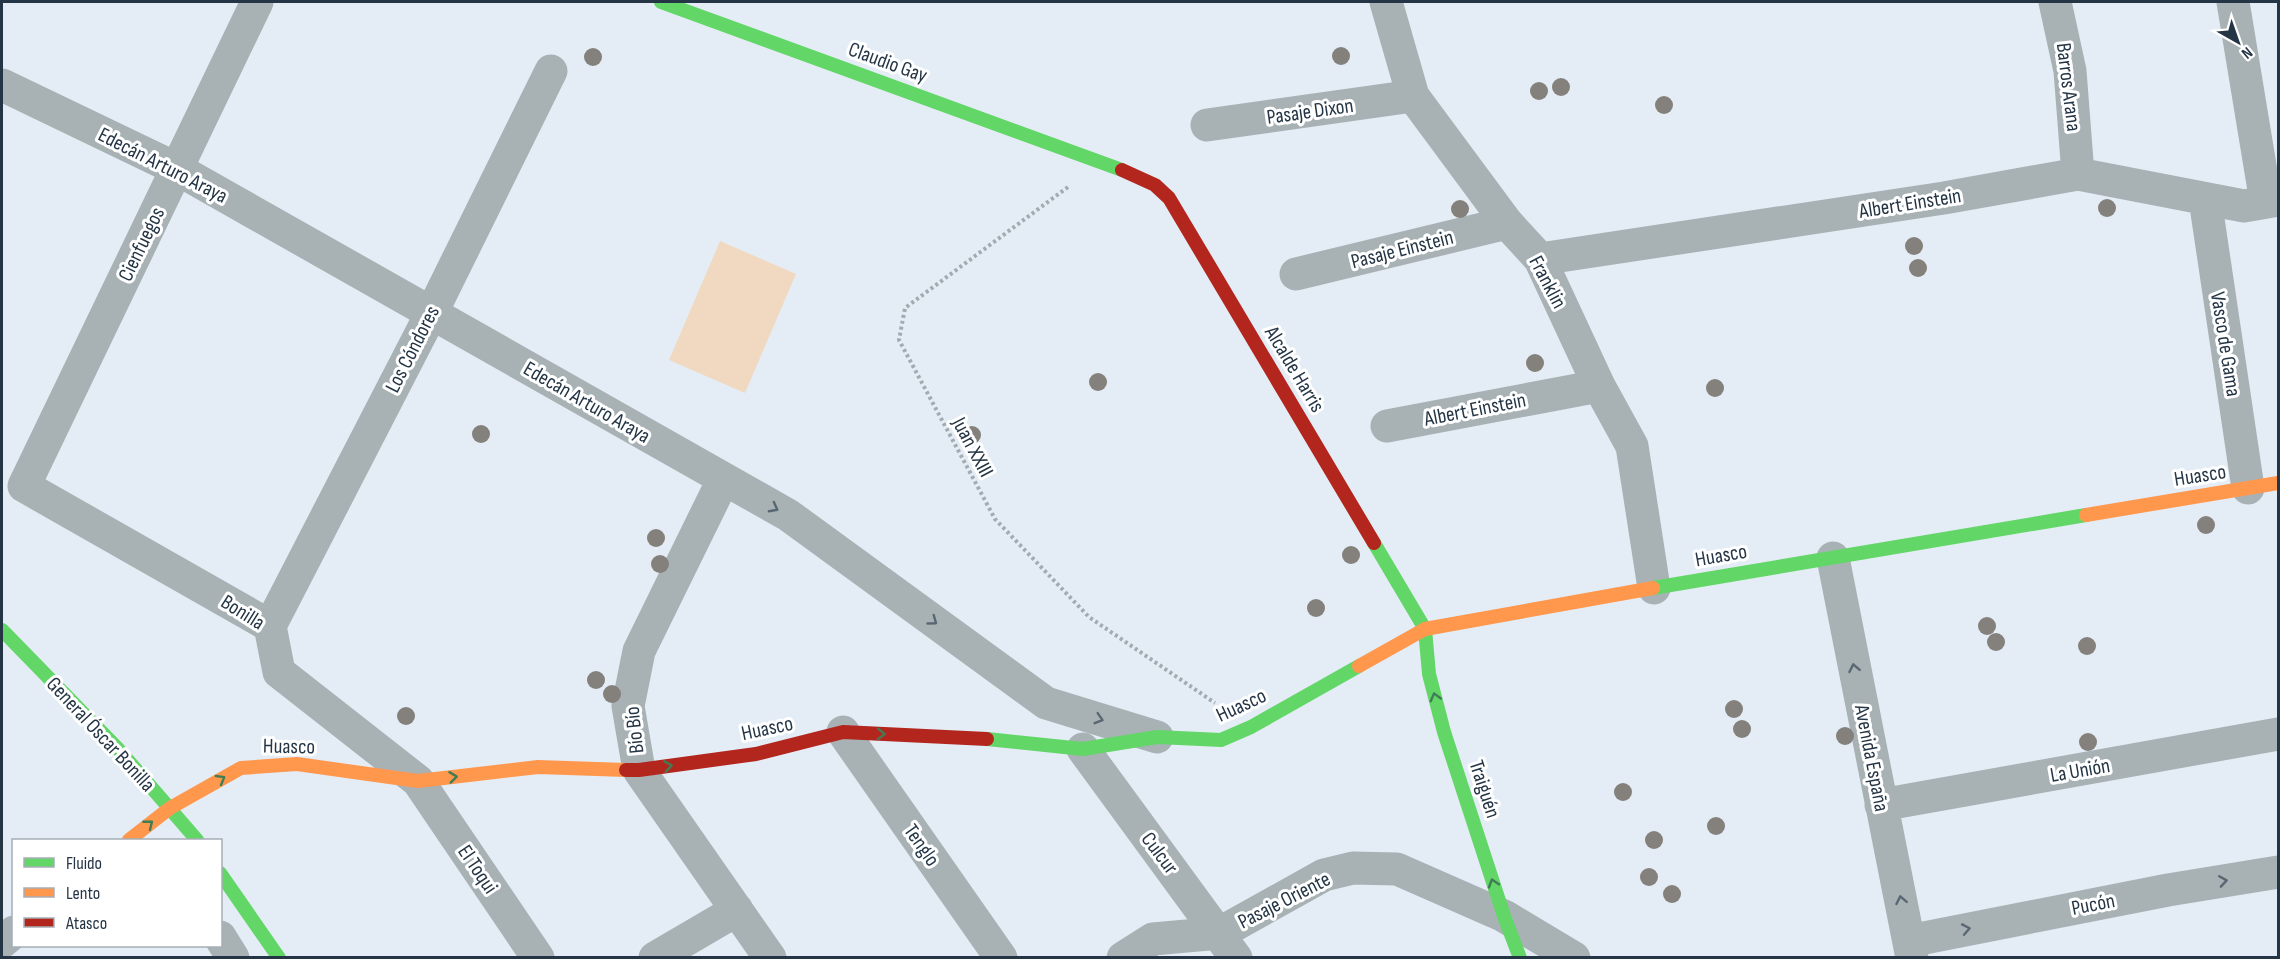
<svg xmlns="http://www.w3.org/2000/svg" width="2280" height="959" viewBox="0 0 2280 959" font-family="'Sofia Sans Condensed',sans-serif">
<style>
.pitch{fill:#f0d9c0}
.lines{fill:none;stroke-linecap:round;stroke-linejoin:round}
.path{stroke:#a2abaf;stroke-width:4;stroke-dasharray:3 3;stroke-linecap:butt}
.street{stroke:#a8b2b5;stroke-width:33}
.fast{stroke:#63d668;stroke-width:14}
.slow{stroke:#ff974d;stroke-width:14}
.jam{stroke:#b3261e;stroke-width:14}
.tree{fill:#84807b}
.oneway{stroke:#596772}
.oneway2{stroke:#407d55}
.labels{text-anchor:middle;stroke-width:6;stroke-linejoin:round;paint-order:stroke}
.street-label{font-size:21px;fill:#243545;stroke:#fff}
</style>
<rect width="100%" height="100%" fill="#e4edf6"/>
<path class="pitch" d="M720,241l76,33 -51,119 -76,-33z"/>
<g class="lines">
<path class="path" d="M1068,187l-163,121 -6,32 96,179 94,98 126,86"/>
<path class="street" d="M257,2l-233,484 246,140 9,46 139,109 120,177
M1386,2l27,94 94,127 33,36 59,127 33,60 22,142
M2055,2l15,69 8,103
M2233,2l33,200
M2,85l175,84 611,346 258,188 111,34
M1207,125l206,-29
M2205,199l43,289
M1540,259l404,-61 134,-24 166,32 34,-6
M1296,274l211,-51
M1387,426l212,-40
M723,480l-84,171 -11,55 11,64 131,188
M1833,558l79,400
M270,626l162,-314 119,-241
M843,732l158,226
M1083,749l153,209
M1881,805l397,-71
M220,937l13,21
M1909,941l259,-51 110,-18
M2,942l12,-10
M655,958l82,-48
M1123,958l30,-19 67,-6 104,-58 29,-7 44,1 107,47 70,42"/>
<path class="fast" d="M661,2l461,168
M1374,543l51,86 4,45 15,58 60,184 16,42
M1653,588l433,-73
M2,630l117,120 78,90
M987,739l96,10 74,-12 64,3 30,-13 108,-61
M220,873l59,85"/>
<path class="slow" d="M2086,515l192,-32
M1359,666l66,-37 228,-41
M129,840l41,-32 71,-40 56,-4 121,17 120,-14 88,3"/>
<path class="jam" d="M1122,170l33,15 14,13 205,345
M626,770h13l117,-16 87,-22 144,7"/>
</g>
<g class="tree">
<circle cx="1341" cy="56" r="9"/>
<circle cx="593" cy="57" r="9"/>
<circle cx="1561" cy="87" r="9"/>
<circle cx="1539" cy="91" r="9"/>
<circle cx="1664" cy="105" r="9"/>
<circle cx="2107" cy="208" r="9"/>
<circle cx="1460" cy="209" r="9"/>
<circle cx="1914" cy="246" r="9"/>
<circle cx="1918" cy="268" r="9"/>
<circle cx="1535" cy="363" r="9"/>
<circle cx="1098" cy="382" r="9"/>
<circle cx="1715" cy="388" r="9"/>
<circle cx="481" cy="434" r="9"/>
<circle cx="972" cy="435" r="9"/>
<circle cx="2206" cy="525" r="9"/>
<circle cx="656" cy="538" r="9"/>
<circle cx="1351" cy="555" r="9"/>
<circle cx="660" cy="564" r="9"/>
<circle cx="1316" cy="608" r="9"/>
<circle cx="1987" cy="626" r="9"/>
<circle cx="1996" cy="642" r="9"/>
<circle cx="2087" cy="646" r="9"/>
<circle cx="596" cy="680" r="9"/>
<circle cx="612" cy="694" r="9"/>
<circle cx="1734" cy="709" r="9"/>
<circle cx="406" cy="716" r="9"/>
<circle cx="1742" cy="729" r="9"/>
<circle cx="1845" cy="736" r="9"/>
<circle cx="2088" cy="742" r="9"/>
<circle cx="1623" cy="792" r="9"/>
<circle cx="1716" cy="826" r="9"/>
<circle cx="1654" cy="840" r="9"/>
<circle cx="1649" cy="877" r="9"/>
<circle cx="1672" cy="894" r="9"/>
</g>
<defs><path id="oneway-chevron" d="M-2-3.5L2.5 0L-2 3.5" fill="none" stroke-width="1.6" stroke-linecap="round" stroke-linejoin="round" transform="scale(1.5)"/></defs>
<g class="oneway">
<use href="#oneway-chevron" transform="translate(774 508) rotate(28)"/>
<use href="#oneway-chevron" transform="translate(933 621) rotate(36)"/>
<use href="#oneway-chevron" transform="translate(1854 668) rotate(-101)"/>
<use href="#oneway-chevron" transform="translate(1099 719) rotate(17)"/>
<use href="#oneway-chevron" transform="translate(2223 881) rotate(-9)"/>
<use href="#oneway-chevron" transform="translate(1901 900) rotate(-101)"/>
<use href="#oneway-chevron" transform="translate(1966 929) rotate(-11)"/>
</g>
<g class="oneway2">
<use href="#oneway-chevron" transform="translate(1435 697) rotate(-105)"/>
<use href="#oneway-chevron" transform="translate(881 734) rotate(2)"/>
<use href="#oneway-chevron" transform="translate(668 766) rotate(-8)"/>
<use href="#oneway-chevron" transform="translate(453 777) rotate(-7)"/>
<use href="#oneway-chevron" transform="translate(221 779) rotate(-30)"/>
<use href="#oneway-chevron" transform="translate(149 824) rotate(-39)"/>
<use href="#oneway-chevron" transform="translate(1493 883) rotate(-108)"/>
</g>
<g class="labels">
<g class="street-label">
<text transform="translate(888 62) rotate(20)" y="7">Claudio Gay</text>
<text transform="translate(2069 87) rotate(83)" y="7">Barros Arana</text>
<text transform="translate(1310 111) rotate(-8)" y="7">Pasaje Dixon</text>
<text transform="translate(163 165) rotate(27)" y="7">Edecán Arturo Araya</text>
<text transform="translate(1910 203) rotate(-9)" y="7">Albert Einstein</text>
<text transform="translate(141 244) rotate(-64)" y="7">Cienfuegos</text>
<text transform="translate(1402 249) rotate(-14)" y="7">Pasaje Einstein</text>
<text transform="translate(1548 282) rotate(62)" y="7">Franklin</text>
<text transform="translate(2226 344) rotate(81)" y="7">Vasco de Gama</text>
<text transform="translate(412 349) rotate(-63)" y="7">Los Cóndores</text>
<text transform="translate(1295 369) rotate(59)" y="7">Alcalde Harris</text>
<text transform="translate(587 402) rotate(30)" y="7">Edecán Arturo Araya</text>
<text transform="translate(1475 409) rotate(-11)" y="7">Albert Einstein</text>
<text transform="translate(973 447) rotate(62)" y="7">Juan XXIII</text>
<text transform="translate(2200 475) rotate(-9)" y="7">Huasco</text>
<text transform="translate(1721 555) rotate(-10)" y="7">Huasco</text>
<text transform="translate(243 612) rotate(32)" y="7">Bonilla</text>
<text transform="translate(1241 705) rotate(-25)" y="7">Huasco</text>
<text transform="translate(767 728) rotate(-12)" y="7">Huasco</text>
<text transform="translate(634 730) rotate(-96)" y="7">Bío Bío</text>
<text transform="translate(101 734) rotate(47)" y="7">General Óscar Bonilla</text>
<text transform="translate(289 746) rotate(1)" y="7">Huasco</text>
<text transform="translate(1872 758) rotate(79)" y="7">Avenida España</text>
<text transform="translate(2080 770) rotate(-10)" y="7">La Unión</text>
<text transform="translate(1485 789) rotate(72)" y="7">Traiguén</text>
<text transform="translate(922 845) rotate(55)" y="7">Tenglo</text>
<text transform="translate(1160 853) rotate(53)" y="7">Culcur</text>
<text transform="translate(478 869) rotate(56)" y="7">El Toqui</text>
<text transform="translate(1284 900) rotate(-27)" y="7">Pasaje Oriente</text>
<text transform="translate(2093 904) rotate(-11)" y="7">Pucón</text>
</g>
</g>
<rect width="2280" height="959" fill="none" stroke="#243545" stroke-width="6"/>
<rect x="12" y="839" width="210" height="108" fill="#ffffff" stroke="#a7aeb5" stroke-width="1.5"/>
<rect x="24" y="858" width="30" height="9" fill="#63d668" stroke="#a7aeb5" stroke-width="1.5"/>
<text x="66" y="869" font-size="18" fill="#243545">Fluido</text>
<rect x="24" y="888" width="30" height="9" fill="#ff974d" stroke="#a7aeb5" stroke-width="1.5"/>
<text x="66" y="899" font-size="18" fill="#243545">Lento</text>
<rect x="24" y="918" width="30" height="9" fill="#b3261e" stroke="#a7aeb5" stroke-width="1.5"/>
<text x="66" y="929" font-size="18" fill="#243545">Atasco</text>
<g transform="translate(2238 42) rotate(140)" stroke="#ffffff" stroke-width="4.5" paint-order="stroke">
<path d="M0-4.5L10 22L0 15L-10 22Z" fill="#243545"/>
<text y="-9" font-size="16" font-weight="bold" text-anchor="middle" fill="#243545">N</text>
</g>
</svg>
